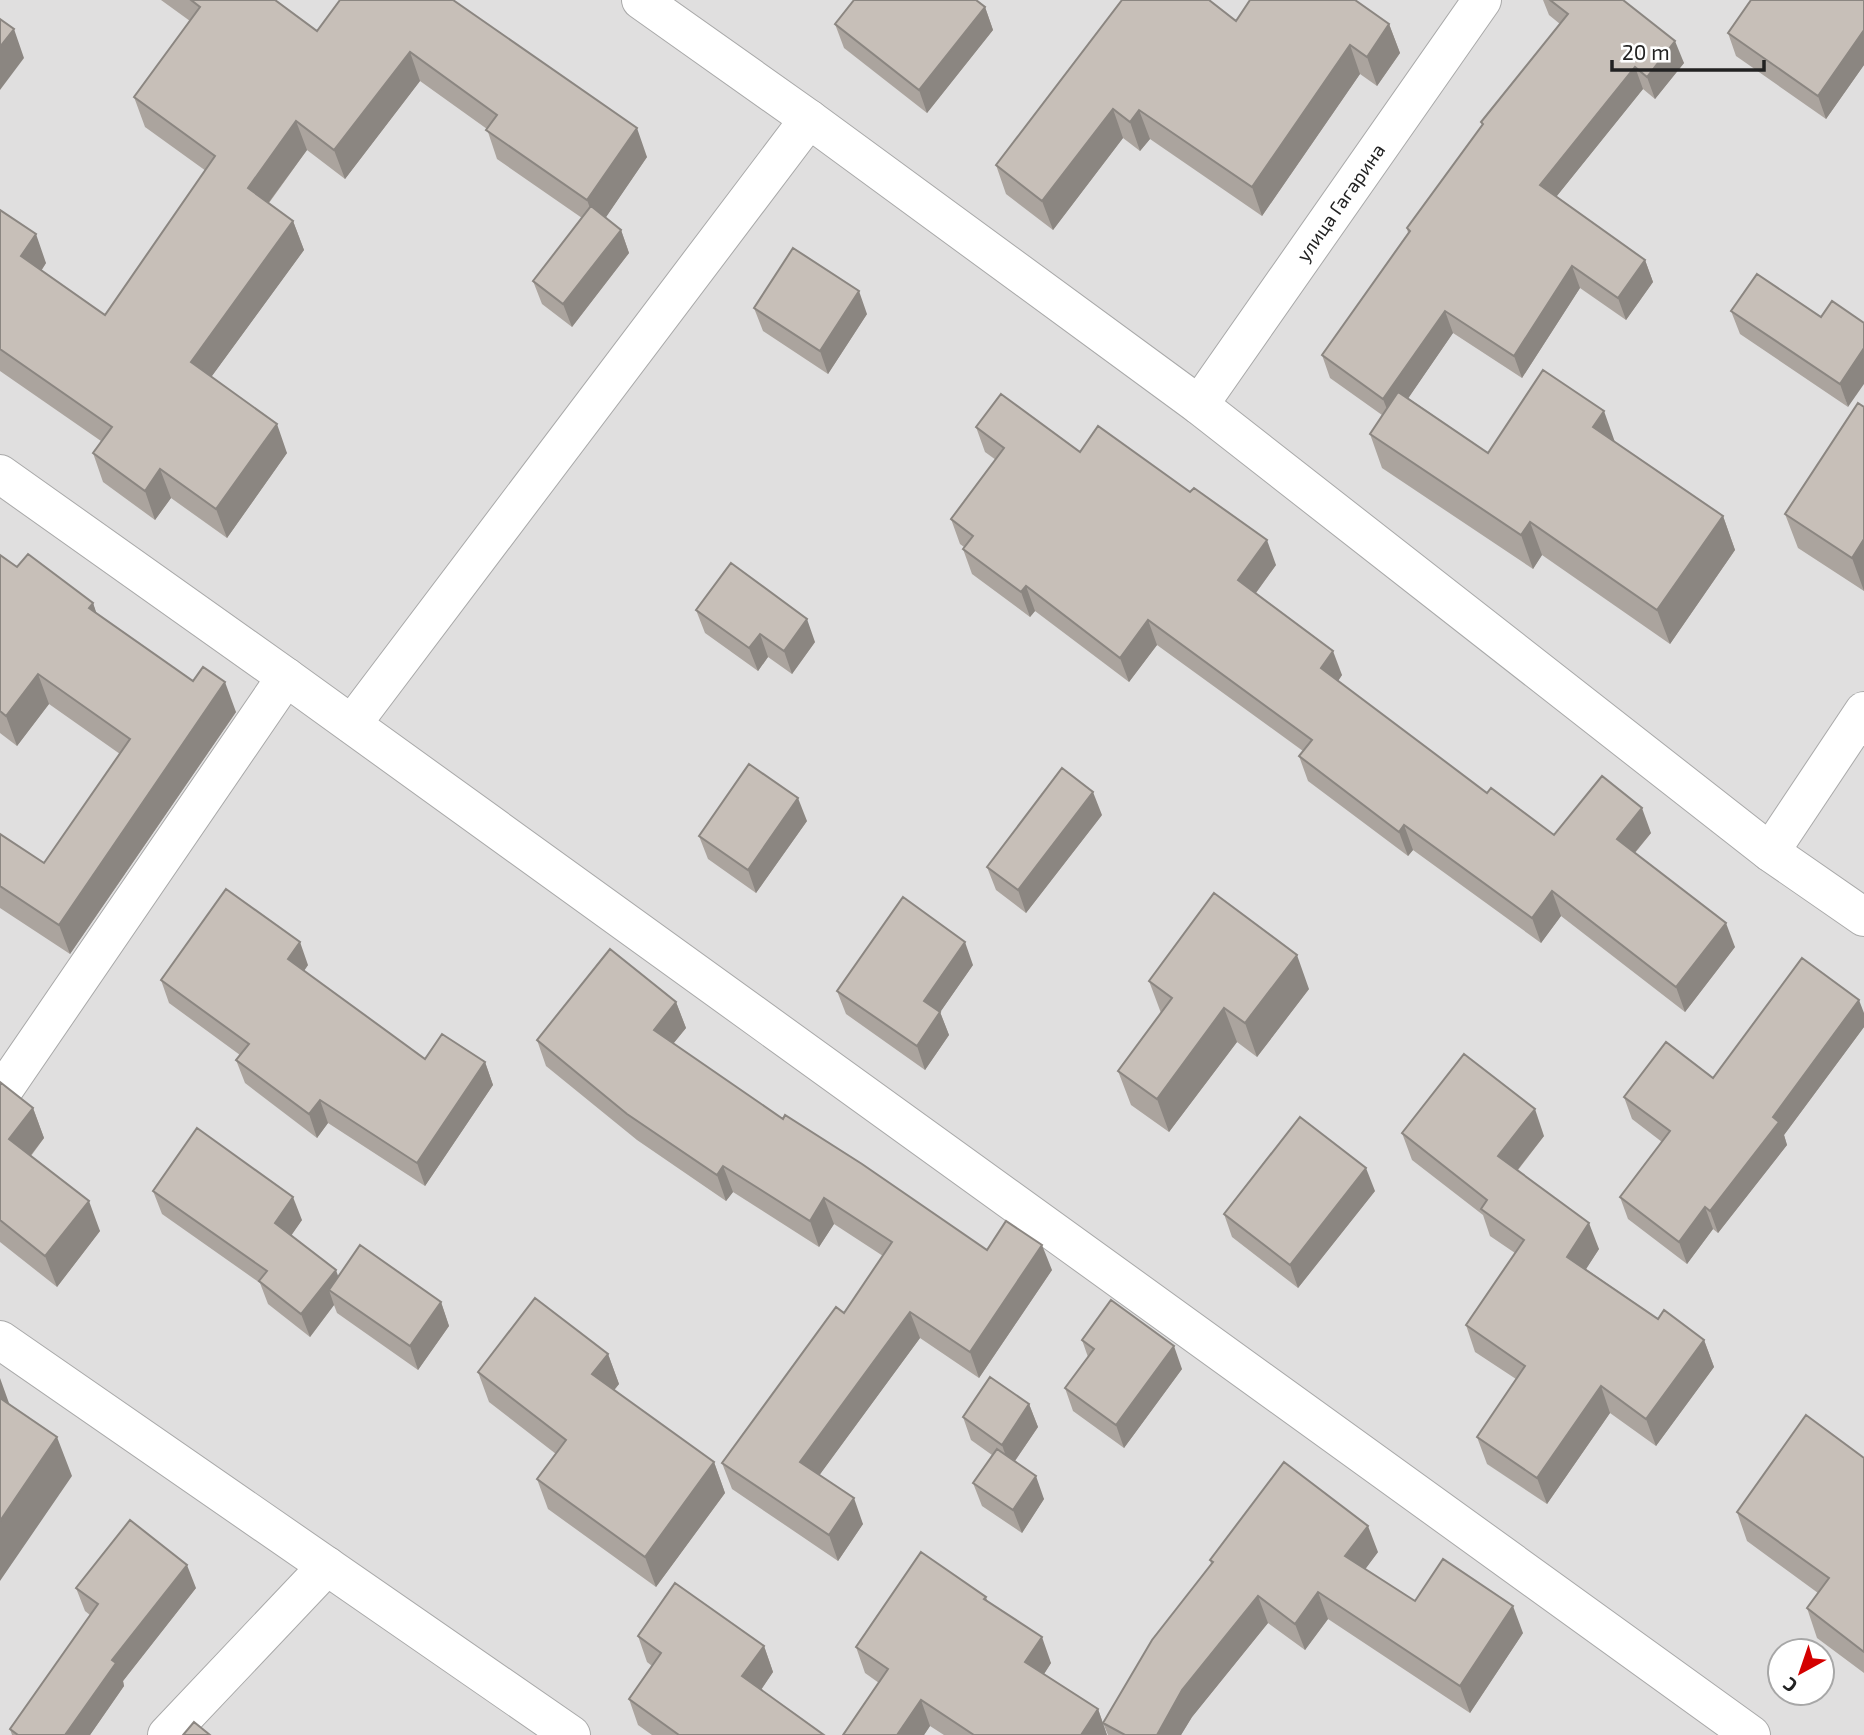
<svg xmlns="http://www.w3.org/2000/svg" width="1864" height="1735" viewBox="0 0 1864 1735" font-family="'Exo 2',sans-serif">
<style>
.residential{fill:#e0dfdf;fill-rule:evenodd}
.lines{fill:none;stroke-linecap:round;stroke-linejoin:round}
.minor-casing{stroke:#a9a9a9;stroke-width:40}
.minor{stroke:#fff;stroke-width:38}
.wall{fill:#aba49e}
.shaded-wall{fill:#8b8681}
.building{fill:#c7bfb8;stroke:#8b8681;stroke-width:2}
.labels{text-anchor:middle;stroke-width:5;stroke-linejoin:round;paint-order:stroke}
.street-label{font-size:19px;fill:#222;stroke:#fff}
</style>
<rect width="100%" height="100%" fill="#f2efe9"/>
<path class="residential" d="M0,0h1864v1735h-1864zM1780,1651h42v42h-42z"/>
<g class="lines">
<defs>
<g id="minor">
<path d="M641,0l168,119 390,286 571,447 94,65"/>
<path id="s1" d="M1199,405l283,-405"/>
<path d="M0,474l286,203 1465,1058"/>
<path d="M352,724l457,-605"/>
<path d="M1770,852l94,-141"/>
<path d="M0,1095l286,-418"/>
<path d="M0,1340l571,395"/>
<path d="M167,1735l160,-169"/>
</g>
</defs>
<use href="#minor" class="minor-casing"/>
<use href="#minor" class="minor"/>
</g>
<path class="wall" d="M161,0h114l42,31 23,-31 307,157 -42,61 16,12 8,23 -57,74 -30,-23 -9,-23 49,-63 -85,-59 -10,-30 -67,-48 -75,98 -38,-29 -38,53 24,18 11,29 -93,127 76,76 -60,85 -56,-40 -16,22 -52,-38 -10,-29 8,-12 -101,-70v-161l46,53 -5,8 64,44 101,-144 -61,-44 -11,-30 56,-76z
M1543,0h80l61,63 -29,36 -12,-10 -87,108 89,63 8,22 -27,38 -46,-32 -58,90 -69,-45 -45,65 80,55 127,-11 108,74 12,34 -65,94 -128,-89 -9,14 -151,-101 -12,-34 12,-19 -52,-37 -8,-23 86,-122 -1,-5 75,-103 -1,-3 79,-98 -11,-9z
M1864,0v65l-38,54 -90,-63 -8,-23z
M985,7l8,23 -66,83 -83,-65 -9,-24z
M1236,21l153,3 11,29 -23,33 -17,-12 -98,142 -112,-77 -10,12 -17,-13 -70,92 -47,-36 -10,-29z
M754,308l113,6 -39,60 -65,-43z
M1731,311l90,6 27,90 -108,-73z
M1858,403l6,188 -66,-43 -13,-34z
M976,427l104,25 196,113 -20,28 86,82 -4,6 149,112 67,42 97,-2 -16,20 100,94 -50,65 -124,-96 -20,27 -128,-93 -5,6 -100,-75 -9,-25 4,-5 -146,-106 -28,37 -94,-71 -5,6 -58,-43 -9,-25 1,-2 -4,-3 -9,-25 45,-59 -11,-8z
M0,555l17,12 76,36 3,10 140,99 -166,242 -70,-46v-74l44,29 76,-109 -71,-50 -32,42 -17,-13z
M696,610l119,32 -23,32 -24,-17 -10,14 -53,-38z
M1102,815l-76,98 -30,-23 -9,-23z
M807,821l-51,72 -48,-34 -9,-23z
M308,965l-4,6 121,88 60,3 8,23 -68,101 -97,-63 -11,15 -72,-55 -9,-23 4,-5 -71,-52 -8,-23z
M973,965l-33,47 9,23 -24,35 -79,-56 -9,-23z
M1149,981l160,8 -52,68 -20,-15 -68,90 -38,-27 -13,-34 43,-58z
M676,1002l10,26 -13,16 110,75 204,131 65,20 -73,108 -59,-40 -101,137 44,49 -25,37 -106,-72 -10,-26 122,-150 39,-57 -49,-32 -15,23 -86,-55 -7,9 -89,-61 -91,-74 -9,-26z
M1864,1013v14l-80,108 3,10 -69,88 -5,-4 -26,35 -59,-45 -8,-22 42,-55 -30,-23 -8,-22 89,-19z
M0,1082l33,26 11,30 -13,18 69,75 -43,56 -57,-45z
M1402,1133l142,3 -26,34 81,79 -13,20 72,50 46,21 10,27 -58,79 -46,-33 -63,91 -60,-40 -10,-27 39,-58 -41,-27 -9,-27 49,-72 -25,-17 -7,-21 -71,-55z
M153,1191l149,29 -11,15 47,42 103,25 8,24 -31,44 -81,-57 -3,-8 -24,32 -42,-33 -8,-21 -98,-69z
M1375,1191l-77,97 -66,-51 -8,-23z
M1082,1340l100,29 -58,79 -51,-37 -8,-23 23,-31z
M608,1354l11,30 -5,6 100,72 11,31 -69,94 -108,-78 -11,-30 19,-25 -67,-52 -11,-30z
M1029,1404l9,23 -23,34 29,38 -22,34 -40,-27 -9,-23 19,-28 -21,-15 -8,-23z
M1864,1458v215l-47,-35 -10,-30 11,-15 -71,-52 -10,-29z
M1378,1552l-13,17 50,32 108,32 -53,80 -142,-94 -23,31 -37,-27 -76,94 -11,18h-73l-5,-12 108,-159 -1,-4z
M76,1588h120l-73,93 1,5 -34,49h-78l-2,-6 80,-114 -5,-4z
M986,1597l2,5 63,61 -7,11 54,35 9,26h-163l-14,-9 -6,9h-81l36,-52 -14,-10 -9,-26z
M638,1636l126,10 9,26 -12,18 63,45h-172l-14,-10 -9,-26 23,-33 -5,-4z"/>
<path class="shaded-wall" d="M985,7l8,23 -66,83 -8,-23z
M1389,24l11,29 -23,33 -10,-29z
M14,29l10,29 -24,32v-43z
M1864,30v35l-38,54 -8,-23z
M1675,41l9,22 -29,36 -8,-22z
M1350,45l10,29 -98,142 -10,-29z
M410,52l10,29 -75,98 -11,-29z
M1635,67l8,22 -95,118 -8,-22z
M1113,109l10,29 -70,92 -11,-29z
M1139,110l11,29 -10,12 -10,-29z
M296,121l11,29 -49,67 -10,-29z
M637,128l10,29 -49,72 -11,-29z
M293,221l11,29 -103,141 -10,-29z
M621,230l8,23 -57,74 -9,-23z
M36,234l10,29 -14,22 -11,-29z
M1645,260l8,22 -27,38 -8,-22z
M1572,266l8,22 -58,90 -8,-22z
M859,291l8,23 -39,60 -8,-23z
M1445,311l8,22 -61,89 -9,-23z
M1864,348v36l-16,23 -8,-23z
M1604,411l12,34 -23,-18z
M277,424l10,29 -60,85 -11,-29z
M160,469l11,29 -16,22 -10,-29z
M1723,516l12,34 -65,94 -13,-34z
M1530,522l12,33 -9,14 -12,-34z
M1864,539v52l-12,-33z
M1267,540l9,25 -29,40 -9,-25z
M1026,586l9,25 -5,6 -9,-25z
M93,603l10,29 -14,-24z
M807,619l8,23 -23,32 -8,-23z
M1148,620l9,25 -28,37 -9,-24z
M760,634l8,23 -10,14 -9,-23z
M1333,651l9,24 -12,18 -9,-25z
M38,674l11,30 -32,42 -11,-30z
M225,682l11,30 -166,242 -11,-29z
M1093,792l9,23 -76,98 -8,-23z
M798,798l9,23 -51,72 -8,-23z
M1642,808l9,25 -25,30 -9,-24z
M1404,825l9,25 -5,6 -9,-24z
M1552,891l9,25 -20,27 -9,-25z
M1726,923l9,24 -50,65 -9,-25z
M300,942l8,23 -12,17 -8,-23z
M965,942l8,23 -41,59 -8,-23z
M1297,955l12,34 -52,68 -12,-34z
M1859,1000l5,13v14l-80,108 3,10 -69,88 -8,-22 63,-94z
M676,1002l10,26 -23,28 -9,-26z
M1224,1008l13,34 -68,90 -12,-33z
M940,1012l9,23 -24,35 -8,-24z
M485,1062l8,23 -68,101 -8,-23z
M320,1100l8,23 -11,15 -8,-24z
M33,1108l11,30 -24,31 -11,-30z
M1535,1109l9,27 -36,46 -10,-26z
M723,1166l10,26 -7,9 -9,-26z
M1366,1168l9,23 -77,97 -8,-23z
M293,1197l9,23 -18,26 -9,-23z
M824,1198l10,26 -15,23 -9,-26z
M89,1201l11,30 -43,56 -12,-31z
M1705,1207l8,22 -26,35 -8,-22z
M1589,1223l10,26 -22,34 -10,-26z
M1042,1245l10,25 -73,108 -9,-26z
M336,1270l8,23 -15,-3 5,15 -24,32 -9,-23z
M441,1302l8,24 -31,44 -8,-24z
M910,1312l10,26 -110,150 -10,-26z
M1704,1340l10,27 -58,79 -10,-27z
M1174,1346l8,23 -58,79 -8,-23z
M608,1354l11,30 -16,20 -11,-30z
M0,1378l14,39h-14z
M1601,1386l9,27 -63,91 -10,-26z
M1029,1404l9,23 -28,41 -8,-23z
M57,1437l15,39 -72,105v-60z
M714,1462l11,31 -69,94 -11,-30z
M1036,1476l8,23 -22,34 -9,-23z
M854,1498l9,26 -25,37 -9,-26z
M1368,1526l10,26 -23,31 -10,-27z
M187,1565l9,23 -73,93 1,5 -34,49h-25l47,-75z
M1318,1592l10,27 -23,31 -10,-26z
M1258,1596l10,27 -76,94 -11,18h-24l25,-45z
M1513,1606l10,27 -53,80 -10,-27z
M1042,1637l9,26 -16,25 -10,-26z
M764,1646l9,26 -21,31 -10,-27z
M921,1700l9,26 -6,9h-27z
M1098,1709l9,26h-26z"/>
<path class="building" d="M191,0h84l42,31 23,-31h113l184,128 -50,72 -101,-70 11,-15 -87,-63 -76,98 -38,-29 -48,67 45,33 -102,141 86,62 -61,85 -56,-40 -15,22 -52,-38 19,-26 -112,-78v-139l36,24 -15,22 84,59 110,-159 -81,-59 66,-90z
M854,0h122l9,7 -66,83 -84,-66z
M1122,0h87l27,21 14,-21h105l34,24 -22,33 -17,-12 -98,142 -113,-77 -9,12 -17,-13 -71,92 -46,-36z
M1550,0h73l52,41 -28,36 -12,-10 -95,118 105,75 -27,38 -46,-32 -58,90 -69,-45 -62,88 -61,-44 88,-124 -3,-3 76,-104 -2,-2 87,-108z
M1751,0h113v30l-46,66 -90,-63z
M0,19l14,10 -14,18z
M591,206l30,24 -58,74 -30,-23z
M793,248l66,43 -39,60 -66,-43z
M1757,274l64,43 11,-16 32,22v25l-24,36 -109,-73z
M1543,370l61,41 -11,16 130,89 -66,94 -127,-88 -9,13 -151,-101 28,-42 90,61z
M1001,394l79,58 18,-26 92,66 4,-4 73,52 -29,40 95,71 -12,17 166,125 4,-5 63,47 48,-59 40,32 -25,31 109,84 -50,64 -124,-96 -20,27 -128,-93 -5,7 -100,-76 13,-16 -164,-120 -28,38 -94,-72 -5,6 -58,-43 10,-13 -22,-17 53,-71 -28,-21z
M1858,403l6,4v132l-12,19 -67,-44z
M28,554l65,49 -4,5 104,73 10,-14 22,15 -166,243 -59,-39v-52l44,29 86,-124 -92,-65 -32,42 -6,-5v-156l17,12z
M731,563l76,56 -23,32 -24,-17 -11,14 -53,-38z
M749,764l49,34 -50,72 -49,-34z
M1062,768l31,24 -75,98 -31,-23z
M226,889l74,53 -12,17 137,100 17,-25 43,28 -68,101 -97,-63 -11,14 -73,-54 13,-16 -88,-64z
M1214,893l83,62 -52,68 -21,-15 -67,91 -39,-28 54,-73 -23,-17z
M903,897l62,45 -41,59 16,11 -23,34 -80,-55z
M610,949l66,53 -22,28 129,89 2,-4 77,49 125,86 19,-29 36,24 -72,107 -60,-40 -110,150 54,36 -25,37 -107,-72 114,-156 8,6 48,-71 -68,-44 -14,23 -87,-55 -6,9 -90,-61 -90,-74z
M1802,958l57,42 -86,117 6,5 -69,89 -5,-4 -26,35 -59,-45 50,-66 -46,-34 42,-55 47,36z
M1464,1054l71,55 -37,47 91,67 -22,34 91,62 6,-9 40,30 -58,79 -45,-33 -64,92 -60,-41 48,-71 -59,-41 58,-85 -43,-31 6,-9 -85,-67z
M0,1082l33,26 -24,31 80,62 -44,55 -45,-36z
M1300,1117l66,51 -76,97 -66,-51z
M197,1128l96,69 -18,26 61,47 -35,44 -42,-33 8,-10 -114,-80z
M360,1245l81,57 -31,44 -81,-56z
M535,1298l73,56 -16,20 122,88 -69,95 -108,-78 29,-39 -88,-68z
M1111,1300l63,46 -58,79 -51,-37 29,-39 -12,-9z
M990,1377l39,27 -27,41 -39,-28z
M0,1398l57,39 -57,84z
M1806,1415l58,43v194l-57,-44 22,-30 -92,-66z
M997,1449l39,27 -23,34 -40,-27z
M1284,1462l84,64 -23,30 70,45 28,-42 70,47 -53,80 -142,-94 -23,32 -37,-28 -76,94 -25,45h-32l-22,-12 49,-83 61,-78 -3,-2z
M130,1520l57,45 -75,95 4,3 -51,72h-47l-8,-6 88,-125 -22,-16z
M921,1552l65,45 -2,2 58,38 -17,25 73,47 -17,26h-107l-53,-35 -24,35h-54l45,-66 -32,-22z
M675,1583l89,63 -22,30 82,59h-145l-50,-36 32,-46 -23,-17z
M194,1722l16,13h-27z"/>
<g class="labels">
<g class="street-label">
<text dy="7" stroke="none"><textPath href="#s1" startOffset="247">улица Гагарина</textPath></text>
</g>
</g>
<g transform="translate(1801 1672) rotate(220)"><circle r="33" fill="#ffffff" stroke="#a7a7a7" stroke-width="2"/>
<path d="M0-5L12 26L0 18L-12 26Z" fill="#d40000"/>
<text y="-10" font-size="19" font-weight="bold" text-anchor="middle" fill="#222222">С</text>
</g>
<path d="M1612 60v10h152v-10" fill="none" stroke="#222222" stroke-width="3.5"/>
<text x="1622" y="60" font-size="21" fill="#222222" stroke="#ffffff" stroke-width="5" paint-order="stroke">20 m</text>
</svg>
